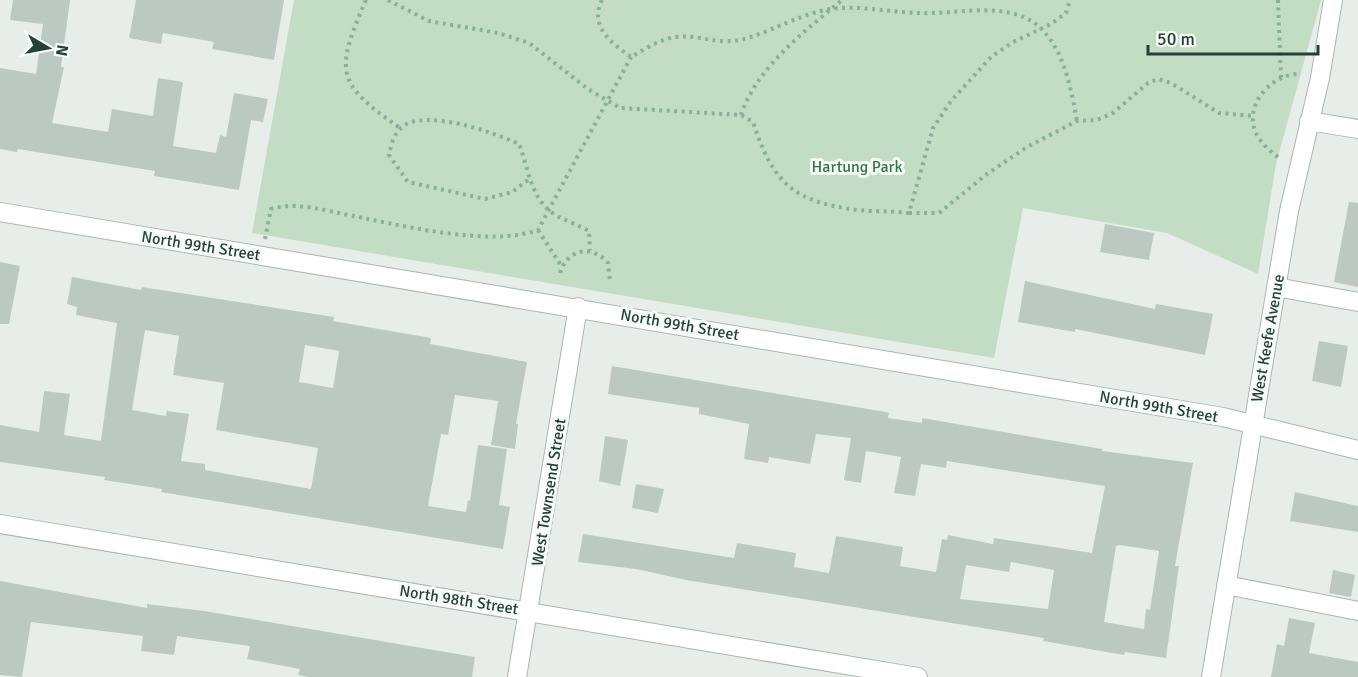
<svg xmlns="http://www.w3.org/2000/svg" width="1358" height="677" viewBox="0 0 1358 677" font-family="Signika,sans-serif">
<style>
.green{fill:#c2ddc4}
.building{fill:#bcc9c2;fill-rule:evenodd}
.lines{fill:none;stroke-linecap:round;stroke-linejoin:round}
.minor-casing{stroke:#a9b6af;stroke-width:20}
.path{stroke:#8aaf9d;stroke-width:4;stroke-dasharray:3 4.5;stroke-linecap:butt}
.minor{stroke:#fff;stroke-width:18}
.labels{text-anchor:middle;stroke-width:6;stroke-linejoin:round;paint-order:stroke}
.park-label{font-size:16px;fill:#337440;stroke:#f7fbf8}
.street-label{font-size:16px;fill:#264034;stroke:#f7fbf8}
</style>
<rect width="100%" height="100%" fill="#e7eee9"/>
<path class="green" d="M294,0h1027l-45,164 -18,110 -91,-41 -144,-25 -29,150 -742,-125z"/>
<path class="building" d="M13,0h57l-9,67h3l-12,56 56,9 4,-23 41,7 5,-38 25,4 -10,64 43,7 4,-18 6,2 8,-44 34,6 -5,23 -12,-2 -12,70 -85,-14 1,-5 -137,-22 -1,3 -17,-3v-81l36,6 7,-50 -33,-4z
M136,0h148l-10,60 -62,-11 2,-7 -51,-9 -2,11 -32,-6z
M1349,202l9,1v84l-24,-5z
M1105,224l49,9 -5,27 -49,-8z
M0,262l20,4 -11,58h-9z
M72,277l69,13 1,-3 192,30 -1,4 98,17 -1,6 97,18 -11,62h2l-3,25 -24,-4 7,-44 -43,-6 -7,40 -7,-1 -13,72 38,6 2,-12 2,1 8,-56 29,4 -8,56 11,2 -7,42 -342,-57 1,-3 -58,-9 1,-3 -105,-15v-37l39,7 5,-41 26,3 -6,41 37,6 16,-118 -41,-8 1,-8 -10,-3zM145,330l34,6 -6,39 51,8 -8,47 102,18 -7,41 -106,-19v-6l-24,-3 8,-47 -22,-3 -1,5 -34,-6zM305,345l34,6 -6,37 -34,-6z
M1025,281l130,28 1,-5 57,10 -8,41 -130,-26v3l-57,-10z
M1319,341l29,5 -7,41 -29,-6z
M612,366l274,46 3,1 -1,5 34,5v-5l180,31v2l91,12 -18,103h4l-13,92 -41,-6 -1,3 -81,-14 1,-3 -358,-58 -50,-11 -58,-7 5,-28 151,24 3,-15 59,10 -2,14 35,6 7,-37 67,11 -3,19 36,6 6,-33 5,1 1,-5 45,9 1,-6 98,15 13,-67 -158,-25 -1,7 -25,-4 -6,32 -21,-3 7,-36 -35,-6 -5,32 -17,-3 7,-42 -35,-4 -6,30 -41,-7 -1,6 -24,-4 5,-35 -50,-10v-6l-91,-14zM1120,545l39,6 -9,59 -4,-1 -2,20 -40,-7 12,-76zM1011,562l43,8 -6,39 -88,-10 6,-34 43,7z
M605,436l23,4 -8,46 -21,-5z
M636,484l28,5 -6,24 -26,-5z
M1295,492l63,14v26l-68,-11z
M1333,570l22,5 -4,22 -22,-4z
M0,581l147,27v-4l57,7 271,46 -3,20h-164l-10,-2 2,-6 -53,-10 3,-13 -73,-10 -3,19 -33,-4 2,-15 -112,-14 -9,55 -22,-2z
M1289,618l26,5 -6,30 49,9v15h-87l6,-33 7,2z"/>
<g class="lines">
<defs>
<path id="minor" d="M1309,121l49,8
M0,212l1223,205 135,33
M1276,287l82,15
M0,524l918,153
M1226,585l132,26
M517,677l61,-370
M1211,677l78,-466 31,-133 13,-78"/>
</defs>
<use href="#minor" class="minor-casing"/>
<path class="path" d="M366,0c-31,71 -31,83 34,128
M388,0l41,21 69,12 31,10 59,46 32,19 121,7 12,7c20,61 40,80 105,88 17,2 34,1 51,3l24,-85 18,-27 40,-44 22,-15 38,-18 15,-11 4,-13
M602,0c-13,26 9,43 29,57 14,-8 29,-18 45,-20 24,-3 41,9 68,2 29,-8 56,-25 86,-30 28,-4 59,3 87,4 37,2 89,-13 120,12 27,22 34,64 40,96
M1278,0l3,77
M741,115c16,-48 63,-83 101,-115
M1278,157c-11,-8 -23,-19 -25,-34 -3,-26 23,-50 48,-49
M528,180l-16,12 -27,7 -77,-17 -19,-27c2,-9 4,-19 11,-26 21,-23 95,4 119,15 9,22 11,52 32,68 11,8 26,12 38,19l1,19
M909,213h30l48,-39 40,-27 50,-26 20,-1 16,-7 35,-30 10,-4 13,4 48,30 35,3
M538,230l24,37
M265,239l6,-30c23,-7 49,0 72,5 53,10 146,34 195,16l93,-173
M560,273c7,-24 32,-29 48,-10l2,18"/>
<use href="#minor" class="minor"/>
</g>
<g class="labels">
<g class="park-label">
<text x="857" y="172">Hartung Park</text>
</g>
<g class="street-label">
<text transform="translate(201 245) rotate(9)" y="6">North 99th Street</text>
<text transform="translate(680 324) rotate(10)" y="6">North 99th Street</text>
<text transform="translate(1267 338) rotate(-80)" y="6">West Keefe Avenue</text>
<text transform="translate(1159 406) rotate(10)" y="6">North 99th Street</text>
<text transform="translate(548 492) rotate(-81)" y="6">West Townsend Street</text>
<text transform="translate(459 599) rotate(9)" y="6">North 98th Street</text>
</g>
</g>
<g transform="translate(48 48) rotate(100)" stroke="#f7fbf8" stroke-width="4.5" paint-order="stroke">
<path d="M0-4.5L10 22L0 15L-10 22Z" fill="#264034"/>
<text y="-9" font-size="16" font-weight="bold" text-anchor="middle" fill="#264034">N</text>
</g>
<path d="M1148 45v9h170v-9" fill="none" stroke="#264034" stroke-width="3"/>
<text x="1157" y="45" font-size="18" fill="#264034" stroke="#f7fbf8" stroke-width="4.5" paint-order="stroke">50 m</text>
</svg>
